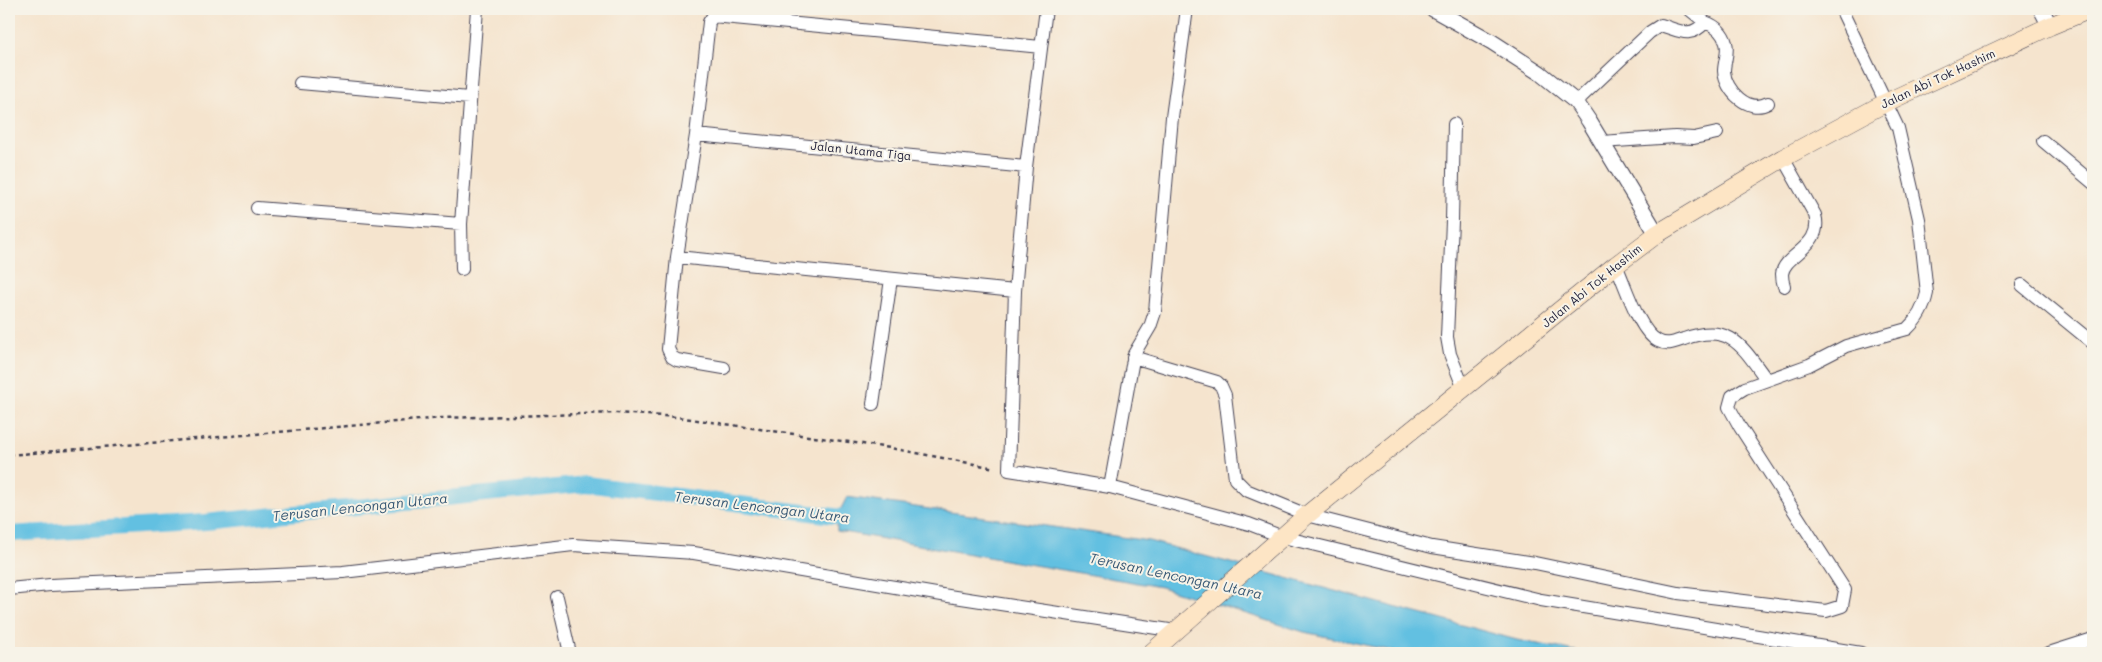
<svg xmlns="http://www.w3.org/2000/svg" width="2102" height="662" viewBox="0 0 2102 662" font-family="Mali,sans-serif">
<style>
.water{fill:#62c0e1;stroke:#42718e}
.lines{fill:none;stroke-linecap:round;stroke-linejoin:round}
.canal{stroke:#62c0e1;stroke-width:16}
.minor-casing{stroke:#423f51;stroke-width:14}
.tertiary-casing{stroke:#423f51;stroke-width:17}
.secondary-casing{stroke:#423f51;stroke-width:19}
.path{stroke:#423f51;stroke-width:2.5;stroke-dasharray:4 4;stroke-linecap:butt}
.minor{stroke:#fff;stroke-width:12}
.tertiary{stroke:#fff;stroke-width:15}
.secondary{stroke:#fde5c5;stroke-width:18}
.labels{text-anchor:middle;stroke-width:4;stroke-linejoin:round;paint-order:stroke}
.street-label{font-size:12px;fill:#22223b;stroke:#f7f3e8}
.water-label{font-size:14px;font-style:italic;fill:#385975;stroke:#f7f3e8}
</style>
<rect width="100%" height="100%" fill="#f7f3e8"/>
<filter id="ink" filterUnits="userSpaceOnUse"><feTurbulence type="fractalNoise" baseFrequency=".02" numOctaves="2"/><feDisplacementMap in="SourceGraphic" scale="10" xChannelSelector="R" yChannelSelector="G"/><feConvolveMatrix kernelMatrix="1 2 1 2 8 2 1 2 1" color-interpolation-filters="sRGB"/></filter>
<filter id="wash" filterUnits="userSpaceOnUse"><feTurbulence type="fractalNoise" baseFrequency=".0096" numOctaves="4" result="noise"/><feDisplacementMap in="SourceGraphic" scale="20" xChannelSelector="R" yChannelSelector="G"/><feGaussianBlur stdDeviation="1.12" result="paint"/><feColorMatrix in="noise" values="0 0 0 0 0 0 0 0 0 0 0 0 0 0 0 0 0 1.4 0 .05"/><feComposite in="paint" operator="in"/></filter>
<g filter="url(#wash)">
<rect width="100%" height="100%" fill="#f5e4ce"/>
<path class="water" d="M847,497l302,44 368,99 69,13h-183l-99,-21 -143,-45 -324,-56v-15z"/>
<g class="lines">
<path class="canal" d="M9,534l197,-12 380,-38 271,35"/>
</g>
</g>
<g filter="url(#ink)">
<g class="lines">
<defs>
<path id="minor" d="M1046,9l-20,158 -11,124 -6,179 101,17 139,37 34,13 258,63 320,53
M1689,9l16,13
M300,83l169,15
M1576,102l74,-70 11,-7c19,6 30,14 44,-3 11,4 18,10 21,21 3,9 -2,19 -2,28 1,19 24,43 44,32
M1454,124l-2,97 -5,116 3,17 14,35
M696,135l330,32
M2043,141l50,42
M1601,142l74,-5 19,1 23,-5
M1783,158l32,57c9,32 -31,39 -33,59 0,4 1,9 2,12
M257,208l204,16
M677,257l338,34
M1616,265c9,19 23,67 42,76 9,5 17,1 26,-2 46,-17 58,7 82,40
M462,269l-1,-45 16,-215
M2022,285l71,58
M1133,357l84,25 4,4 4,9 10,84 11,11 61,25 125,32 103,16 143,30 148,18 16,-5 3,-16 -105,-163 -11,-20 3,-11 13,-8 64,-23 37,-19 61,-17c11,-10 17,-21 20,-36l-8,-74 -21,-91 -57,-119
M724,368l-47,-8 -5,-3 -4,-8 9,-92 19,-122 13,-113 4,-6 328,31
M873,404l18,-125
M1110,487l24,-133 16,-27 5,-15 17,-195 15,-108
M9,589l41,-4 293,-13 230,-27 121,8 248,42 234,36
M557,597l13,56
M2049,653l44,-14"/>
<path id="tertiary" d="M1433,9l59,33 48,31 36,29 13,19 68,113
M2041,9l9,17"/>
<path id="secondary" d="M1151,653l156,-138 309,-250 41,-31 126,-76 102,-55 165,-77 41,-17"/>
</defs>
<use href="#minor" class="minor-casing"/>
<use href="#tertiary" class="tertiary-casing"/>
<use href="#secondary" class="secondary-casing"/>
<path class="path" d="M9,455l433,-37 175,-5 60,4 213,31 105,20"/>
<use href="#minor" class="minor"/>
<use href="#tertiary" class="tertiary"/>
<use href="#secondary" class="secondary"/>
</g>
</g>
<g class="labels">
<g class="street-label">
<text transform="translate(1938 79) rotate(-25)" y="4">Jalan Abi Tok Hashim</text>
<text transform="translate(861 151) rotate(6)" y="4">Jalan Utama Tiga</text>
<text transform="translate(1592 286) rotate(-39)" y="4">Jalan Abi Tok Hashim</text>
</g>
<g class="water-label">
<text transform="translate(360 507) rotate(-6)" y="5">Terusan Lencongan Utara</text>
<text transform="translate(762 507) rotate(7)" y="5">Terusan Lencongan Utara</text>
<text transform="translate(1176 576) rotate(12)" y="5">Terusan Lencongan Utara</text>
</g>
</g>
<rect width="2102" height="662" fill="none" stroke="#f7f3e8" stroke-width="30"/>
</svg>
